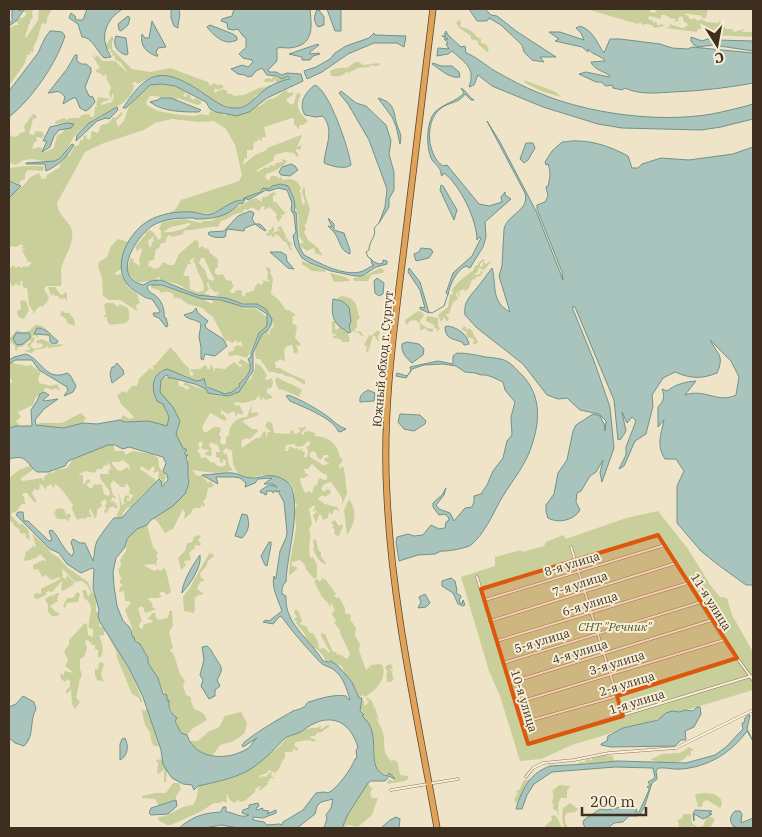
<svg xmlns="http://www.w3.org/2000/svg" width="762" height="837" viewBox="0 0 762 837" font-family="'IBM Plex Serif',serif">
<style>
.green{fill:#c9cf9b;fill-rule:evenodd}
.water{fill:#a9c4bc;stroke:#6f938a}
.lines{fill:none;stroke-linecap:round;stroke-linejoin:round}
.stream{stroke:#6f938a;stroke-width:1}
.street-casing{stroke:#8d765c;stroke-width:3}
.highway-casing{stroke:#5b4430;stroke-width:7}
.street{stroke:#faf1dc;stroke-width:2}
.highway{stroke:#e0a458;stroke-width:5.5}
.marked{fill:#df570d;fill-opacity:0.2;stroke:#df570d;stroke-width:4;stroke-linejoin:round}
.labels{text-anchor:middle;stroke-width:4;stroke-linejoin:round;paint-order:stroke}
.street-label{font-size:12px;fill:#3d2e20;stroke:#f7eed8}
.park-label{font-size:12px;font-style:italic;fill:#4d5a26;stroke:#f7eed8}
</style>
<rect width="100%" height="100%" fill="#f0e4c8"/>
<path class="green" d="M24,9h10l-2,3 1,6 -3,2v4l-2,1v3l-3,8 1,2 12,-18 1,-11h13l-5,9v5l-2,1 -3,-1 -3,10v2l-6,13 1,3 -1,1 -3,-1 1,3 -4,1 -2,8 -16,23v-60l1,2 5,-3h4l-3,-4 3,-3h4l4,-5 -3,-1z
M586,9h64l1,3 4,1 1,-2 -3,-2h55l-2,8 -2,2 -4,-4c-6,1 -12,-3 -17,-1l5,2 3,4 3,-2 4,3 3,-2 6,3 12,1v-3l7,9h6l2,3 10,-3 -2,3h11v5l-39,-2 -12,-7 -5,2v2l-32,-4 4,-1 1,-3 12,4 4,-1 2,-3 -4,-2 -2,-6 -4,2 1,3 -6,1 3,-2 -2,-2 -2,1 -7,-4h-4v4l-12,-3 -1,3 4,1 2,3 2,-2 2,5 3,-2 5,2 -12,2 -2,-3 -8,-1v2l-4,-4 -2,2z
M459,20l2,2 -1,5c6,0 14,5 17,10l4,2v4l5,1 3,7 -2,1 -9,-8v-3l-7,-2v-3l-13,-9v-2l-2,-2z
M112,36l2,4 -2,1v8l20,20 18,3 20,-4 38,14 2,4 4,-3 3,2 4,-1 3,3 -6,3 -3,-2 -1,5 9,-4 4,2 1,3h4l2,2 10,-1 17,-8 1,1 14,-5 -1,-4 -2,3h-9l1,-3 3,-1 4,1 1,-3 7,1 7,-1 3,4 -24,9 -11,7v3l-10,7 -11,2 -19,-6 -14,-11 -28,-13 -28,2 -7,4 -3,-2 -3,1 2,3c-4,21 -29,24 -45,37 -5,4 -14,11 -17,17 -3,6 -8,16 -16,20 -9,4 -21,-3 -31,0 -4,0 -6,4 -10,5l-3,-2 -3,1v-23l2,-1 -2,-1v-2l2,-2 3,2 4,-1 2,-3 5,-1 -1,-6 9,-12 3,1 1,3 -4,1 -4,15 5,1 2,-4 7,1 1,4 -2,2 -6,-1 1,4 -3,2 -2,6 8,-2 3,2 -1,4 12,-5 3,-13 5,-2 3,-4 6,-1 -4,-5 -12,1 1,-3 8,-3 4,2 1,-2h10l3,-3 7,-1 2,3 3,-1 1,-9 3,-1 -2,-1 2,-8 13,2 -10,4v2l11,-3 2,-6 -2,-3v6l-3,-5 2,-7 -5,-9 1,-1 -2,-3 -1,3 -4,-4 -4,-1v-2l4,-2 -8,-13 4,3 -1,-4 5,4 2,3h13l13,12 -7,-10 -6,-4v-4l-3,1 1,-3 -1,-1 -2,1 1,-4h-4l-1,-4z
M355,62h4l4,3 16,-2 1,2 -4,1 -7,-1 1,2 -12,1 -10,5 -1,-2c-5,7 -11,5 -16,5l-1,-5c5,-3 12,-4 17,-3z
M524,80l32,12 5,5 -20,-6 -16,-8z
M155,84c11,2 23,0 31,9l-3,2 2,2h1l1,-3 4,1 -1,3 3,2 3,-2 5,3v3l-4,1 -19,-7 -2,2c-4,-2 -22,-4 -26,-4l-4,6 1,3 11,6 16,3 19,2 8,-2 3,1h5l1,-4 11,2 4,3 1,-2 11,2 5,-1 7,-3 7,-5 4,-1 9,-7h4l13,-9 3,3 3,-1 2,2 -8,6 5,5 3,-2 3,-10 4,1c-7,13 -2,18 7,27l-5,4h-3l-2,5 -2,-5h-2v-6l-2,-1 -28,9 2,10h-4v5l-3,-4 -1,3 -4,1 -1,8h-6v8l-3,1 -1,6 12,-10 12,-5v-2l34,-13 1,1 -5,11 5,-2 -2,5 -3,-1 -2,2 3,2v4h-1l-3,-4 -9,-1 -10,3 -2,6 -16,9v2l9,-5 3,1 1,-3 4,1 2,-3 7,-1 -2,-3 5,1 1,2c-8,7 -12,9 -21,12l-1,3 4,4 2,-5h5l3,3 1,-3 3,4c8,-3 16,0 18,9l-2,2 2,3 1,9 2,2 1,-3 -3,-9 1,-5h2v7l5,14 -4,16 -2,-1 2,5 -2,3 4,8 10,8 5,8 -8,-3v-3l-2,-2 -6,3 -7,-5 1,-3h3l-5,-7 -1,-21 -10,-29 -10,-2 -9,5 -3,-1 -55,26 -23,-2 -20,1 7,-3 6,-10 58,-19 3,-6 -7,-30 -9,-16 -12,-8 -15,1 -27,-3 -17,4 -11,7 -40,13 -19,9 -28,51c1,14 13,17 15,28 2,15 -8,24 -11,39 0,5 1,11 0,16h-15l-2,3 5,9 -2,4 -5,5 -2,-1 -5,5 -2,4v-4l-4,-6 -2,-17h-3l-2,-3 1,-3 -3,-2 1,4 -2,3 -1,-3 -4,1 -1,2 -4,-6v-16l1,3 4,-3 2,3 2,-2 4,2 1,-2 5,1 4,-5h-4l-6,-12 3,-1 -4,-1 2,-2 -1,-2 -6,3 -7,-1v-48l17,-15 3,-5 10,-5 3,6 5,-1 -1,-2 14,-9v-3l7,-9 2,1 6,-10 4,-1 1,-5h3l1,-4 3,-1 -1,3 3,2 2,-2v-7l7,2 3,-8c8,-1 8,-2 12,-8l3,1 5,-6 2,2 -7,7 2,6c9,-8 6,-9 10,-18 4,-8 17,-23 27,-25z
M25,166h16l3,1 -1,4 -15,-1 -3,4v5l-5,2v3l-11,-3v-13z
M273,192l4,2 -4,2v6h3l8,10 2,-1 -2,4h-3l1,2 -4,5 -2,-5 1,-3 -8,-7 -4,3 -1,-1 1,-2 -3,-1 -3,5 -8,-4 -3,3 -3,-1 -3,4c-9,-1 -13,7 -21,8l-3,6c-12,-1 -22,4 -33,3l-2,4 -10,3 -4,-2 -2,2 -2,6h-4l-2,5 -3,1 -2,11 -5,1 -1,6 2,-1 4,3c7,-1 6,-4 10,-7l4,3h6l5,-11 16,-14 3,1 1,7 4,-2 2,3 3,-1 2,5 8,6v8l-3,2v4l3,2 5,-1 3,6 6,1v3l2,2 -4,5 1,2h4v-2c4,-1 5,-2 8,1l-2,2 3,3 2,-4 9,-3 -1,-2 4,-5 3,2 3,-3 -2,-2 8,2 -3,-4 1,-5 -3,-6 5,1 1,3 -1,1 3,7 -2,15 7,5 8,11h3l6,4v3l-3,-1 1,4 -1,2 2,3 1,-1 2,3 -2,11 5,5v3l-4,-1 3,8 -2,-2v3l-5,-2 2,-1 -2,-6 -5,1 -3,4 1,10 -2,1 -3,-2 -2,2 -3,1 1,6h4c5,4 18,9 25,12v5l-13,-8 -7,-1 -3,-3 -3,1 -5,-2h-5l-9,-13h-4c-3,-8 3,-25 12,-29v4l2,1 -1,-4 5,-5c-10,-22 -8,-19 -32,-23 -8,-1 -15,-5 -23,-6l-3,-2 3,-2 -1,-2 -2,2 -6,-5 -2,-6 -1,3 2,5 -5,3 8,3 -15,-1 -20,-11 -16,-4 -2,-3 -2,1v2c-16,1 -19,8 -30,-8l3,-13 2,-1 2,2 -1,2 7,4 -1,-6 3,-10 -1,-2 -4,3 -2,-4 9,-11h1l1,-4 4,-2 4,3 1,2 -7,6 2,7 2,-4 -1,-2 3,-1 -1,-4 3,-2 2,5 3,-2v-7l-2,-2 3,-7 22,-3 17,4 3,-2h7l41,-22 4,-1 6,4v-5h4zM189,223l2,1c-6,6 -21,9 -28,8l8,-5zM194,258l1,1 -2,1v2l2,1c2,10 7,15 9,24l-1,4 -6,1 -7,-3 -1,-13h-4l-2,-1 5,-11h3l-1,-4zM201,258h3l10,21 -1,2 -5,-2 -3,-9 -6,-7z
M272,226l2,2v3l-2,1 1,1 6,-3 2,5 -2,-6h-2l1,-2 3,-1 5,10 -1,3 2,-1 1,3 4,2 -2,3 2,3 -2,1 -4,-8h-2l-5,-6 -4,-2 -1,4 -3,-3 -4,1 -1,-3h3l-1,-3h3z
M118,239l11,3 -5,8 -3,19 -6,4 1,2 5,-1 7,13 9,7 3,9 -4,2 1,6 -17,-11h-11l-6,-4 -1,-18 -4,-11 1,-5 8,-5 4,-11z
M483,259l2,1 -5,4v3l3,-1v-3l2,-1v3l5,-4v2l-6,7 -6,-2v3l-4,4 7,-1 -1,-3 3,1 -2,4 -5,1 -2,3 -2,-1c-2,7 -2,9 -8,13l1,-3 -6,2 1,6h-1l-2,-5 -1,2 2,5 -5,3 -4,12h-4l4,4 -1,3h-2l-2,-4 -3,5 -3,-7 10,-8 2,-12 3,-1 -1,-4c4,-7 14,-15 21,-19l2,-5 3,-1v-2z
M302,261l23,9 1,2 -14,-1 -7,-5 -3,-1z
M381,268l3,2 -1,3 -12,2 -3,6h-14l-1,-3c10,-1 18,-6 28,-10z
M330,273l15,4 5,3 -1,1 -15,1z
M152,285c14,-1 49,12 60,19l1,-4c11,1 24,2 32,9l10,-1 13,10 -1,8 -8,7 -12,25 -10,-3 -8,1 -1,-2 1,-2 4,-1 2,-5 3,-1 5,2 -2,-6 -3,2 -2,-3 -4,3 -4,-3 -2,2 -13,-25 -8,-6 -2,-3 -15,-4 -8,-6 -1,1 -3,-2 -2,2 -1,-5 -4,-2h-7v2l-3,-4 -8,-2z
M48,287h7l6,8 3,-1 1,-2 2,1v9l-2,-4 -5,1 -2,-3h-3l-2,-2 -2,2z
M342,296c17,3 13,9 18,22l-3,2v8l-3,1 2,3 4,-1 3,4 -1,2 -3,-4 -7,-2 -3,-5c4,-10 -3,-23 -12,-27v-1z
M24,300l2,1 3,9 -5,9 -6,-2 -1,-6 4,-2 -1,-8z
M106,303h7l6,4v-3l2,3 -1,-3 8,4c5,19 -6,15 -18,17l-3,-4v-5l-2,2 -1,-2 2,-2 -2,-9z
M62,310l3,3h4l5,6 1,7 -8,-3 -1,-4 -6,-4z
M418,311l5,2 1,3 -4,4v3l7,5 6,1v3l-5,-1 -3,-3 -3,2h-2v-6l-4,-4 -6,1 -3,4 -1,-1 -1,-4z
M428,316l10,2v9l2,1 -3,5v-5l-2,1 -1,-4 -8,-4v-3z
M332,321l3,1v7l2,1 2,-3 8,4 3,9 -1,2h-7l-2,-3 -7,-1v-2l4,-1 -5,-2z
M35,325c9,-1 13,6 18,12l-10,-9h-6l-3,6 4,1v4l-3,-4 -4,2v-2l-5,-2 -5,1 2,10 7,-6 4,-1 1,3 -4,4v3l4,2 7,-2 1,-3 -7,-1 1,-3c8,-2 9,1 15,5l10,-1v2l-14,2 -1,-3 -2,3 -10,2 -3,3 -8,-2 7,-2 -4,-4 4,-4 -1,-1 -8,7h-4l-1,3h-2v-4l-5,-5v-3l7,-8c8,4 12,2 18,-5z
M465,326l2,4 2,-2c3,2 5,6 5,8l2,2 2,4 -2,2h-3l1,-5 -7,-2 -1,-3 1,-2 -5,-2v-2z
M378,330l2,3 -2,3 1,6 -4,-4 1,-2h-3l-5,16h-2l1,-6 -3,-1 5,-10 2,1z
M169,347c8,4 12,16 20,21l1,7 2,1 2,-3 -3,-1v-3h9l5,-4 2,1v3h3v-3l2,-1 2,7 1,-4 10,1 9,-7 6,5 2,-1v-1l-4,-2 3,-4 10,6v5l-11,14v2c-3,2 -5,4 -7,6 -12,6 -24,-4 -31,-12l-6,1 -12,-6 -22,-5 -9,10 1,14 8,9 7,14 -2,9 -20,-4h-23l-4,-2 3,-5 7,4 4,-2 -13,-13 -4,-9 7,-4 2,2 6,-7h5l2,-7 11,-11 3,2 1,-2 -2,-2 3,-1 14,-16z
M12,363l15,3 4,-1 10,8 -3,5 1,5 12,3 6,-2 3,6 -1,1 -3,-3 -5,2 -3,-2h-3l-2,4 -7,5 -3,8 -15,7 3,5 -5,4 4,5 -11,2v-45l4,-1 -4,-5v-9z
M255,363l6,3 6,9 -2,4 3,1 4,-2 1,5 -2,5 -4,1v4l5,3v2l-7,2 -2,-3 -2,4 -2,-6 -4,5 -12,3 -8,-1 -1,1 2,3 3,-1 4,7 -1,3 -4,-2 -2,4 -2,-6 -6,3 -7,-4v5l2,-1 4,5 -2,2 -15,-8 -8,14 2,5h3l7,-5h5l2,2 -2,6 2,2 -1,6 4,2 2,-2v-6l3,-2c0,-11 8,-18 18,-18l5,-13 -1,9 6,-1 2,3 -17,6 10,8h4l2,2 -8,8 -4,-1 -4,2 -1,4 1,4 14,-10h4l4,-7 2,2v5l2,-6h3l-6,-6 3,-5 4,2 2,10 15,1 2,-4h2l1,4 4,-1 2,-2 -2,-4 4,1 3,-2 1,2 -5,5 3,2v-3l5,-1 6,2v3c9,0 17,4 22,12 3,6 1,8 6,12l-4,6 1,3 2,-3 2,2 3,25 -5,12v-7l-11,-16 -7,2 -3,5 3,3 3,-3 3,1 1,3 -6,4 -3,-2 -4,4 7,5 12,3 3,5 -5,-3 -2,3 -1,3 -3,-3 -1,6 -5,2 -3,-7 -4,10 -3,-8 4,-3 -1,-2 -3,2 2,-5 -1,-2 -5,4 3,14 -2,5h-1c4,10 -3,21 2,30l2,-1 4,8v12l-3,2 -8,-10 -1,-4 -6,-6 -1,2 -6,1v4l5,1v2l-8,7c0,-17 5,-32 7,-48 0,-8 -3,-17 1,-24l-3,-2v-12l-3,-6 -17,-8 -12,-1 -11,3 -13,-4 -5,-10 -1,-13 -6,-3 -3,3 1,3h3l2,11 4,5c-13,5 -28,2 -41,0l5,6 5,-1 6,8 2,-2 4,4 -1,2 -5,1 -2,10 -3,4 2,3 -1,2 -3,-2v3h-7l-2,2v2l-8,7 1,-6 -2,-4 -10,20 -8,4 -8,-12 -4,-2c12,-7 35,-25 36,-39l-2,-2 1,-19 -12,-25c11,-22 -8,-26 -16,-42l1,-12 2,-3 15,2 1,7 5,1 2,3 4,-2 -3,-2 -4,-1 2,-3 13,6 8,1 2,4c9,3 24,6 32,-3 4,-4 4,-9 11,-11l4,-11zM202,441l1,4 -2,2 3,3 2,-1 3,2 -4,2 1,2 5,1 1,-1 -1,-3 1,-3 -3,-3 1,-4 8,3 2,7h-4v5l4,1v5l3,-1v-3l3,2v4l-5,2 -5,-2 -2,-3 -2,1 -7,-6 -4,1 -1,-4 -3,-4 3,-1 -2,-6zM308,441l2,1 -1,4h-3l2,5 -1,6h-3l1,-5 -3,-1 -1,-3 -2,3 -2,-3 -3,1 -2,-2h-3l-1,4h-3l1,-6 8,-1 3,3 6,-1zM313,451l3,2 1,4 4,3 3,-5h4l1,2 -4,1 -1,2 5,4 -6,1 -13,-8v-4zM312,464l10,9 5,2v4l-3,1 -4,-2 -2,2v4l-4,2 -2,7 -3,-2 -4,2 -4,-9 -1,-6h4l5,-3 -4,-2 -1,-4h4z
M277,377c6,5 17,7 25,13l-3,6 4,2c-9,-2 -16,-8 -25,-9l-3,-9z
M81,413l5,5 -5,7 -11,2 -4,-1 -3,2 -27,-3 4,-2h22z
M108,445h5l2,6h9l1,4 8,-4 19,3 6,4 1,9 7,9 -2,8 -2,1 -1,-6h-3l1,-7 -2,-1 -2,2 -2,-1 2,-3 -2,-3 -4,5 -8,-5 -1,3 16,11 -1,4c-9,6 -18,16 -25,24l-2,-1 -5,6 -1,5h-6l4,-11 -1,-14 3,12 3,-2 -2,-2 2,-5 4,-1v4l-2,-1v2l2,1 4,-5 -1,-2h-3l1,-6 -4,-5 -1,4h-4l-8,-7 -1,3h-2l3,12 2,1 1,3 -4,-2 -1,5 3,-1 4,6 -2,2 -2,-2h-4l-4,7 -2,-3 2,-2 -1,-5 2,-1 -2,-4 -4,3 1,4 -5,4v4l-2,5 -5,-11 -1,4 3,5h-5l-2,2 -3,-1 -5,2 -5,-11 1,-4c-6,-8 -9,-15 -18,-21l-1,5 -3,-5 -5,3v3l-4,-5 -3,-1 1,4 -3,3 -2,-3 -3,5 5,9h-3l-7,-9h-3l-2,2 3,3 -1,2 2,4h-4l-6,8 -4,1 -1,2 9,10 1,-2 7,6 2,11 -4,-2v-4l-6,-1 -1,-4 -5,-3 -1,-4 -1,1 -3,-3v-42l10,-8 12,-5 3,4 -14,10 3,2 19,-3 2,3v-4l6,-5 3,1 3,-3 11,-2 6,-9zM123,460l6,5 1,6 -3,-4 -6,4 -4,-1 -5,-6v-2h7zM109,462l2,7 -3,2 1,3h-9v4l10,14 -1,4 -5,-2 -2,-9 -2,-1 -3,1 -3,-1 -2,4h-3l-2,-3v-2h3v-3l-2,-1 -1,2 -1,-1 -1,4h-2v-9h-4v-1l7,-3 9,2 2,-4h5l2,-4 3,1z
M349,499c9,14 6,24 -2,36l-3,-25z
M58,508l6,1 2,6 3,-2 2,3 -4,6 -1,-3h-9l-4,-8 3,2 -1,-3z
M658,511l30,38 23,37 9,11 7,1 5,17 21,37v38l-181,55 -31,14 -21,2 -20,-65 -11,-25 -28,-94 34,-11v-9l26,-7 1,2 22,-6 2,-4 17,-7 3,4 60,-21z
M335,520l4,6 3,-2 1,2 -4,10 -4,-1 -1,-4 1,-1 -3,-3 2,-1 -3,-4z
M147,525l6,22 5,6 -2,4 2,1 -2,5 2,3 -4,-2 -11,1 11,6 4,-2 2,2 4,-3 2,2 5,22 -4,3 -3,-3h-3l-2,2 3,2 -4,2h-9l-1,1 5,5 -1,3 4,2 -10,4 -2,-2v-3l-3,-2 -3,3 4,12 -3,3v3l3,2 2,-5 9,-2 -1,-2 -5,-1 6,-6h3l-1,3 3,4 9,-2 2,-4v-3h3l1,15 -4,6 4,16 -3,2 4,5 6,19 5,7 -2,4 3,10 5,2v4l3,8c7,3 10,3 13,11l-15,9 -5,6 -6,-2 -23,-55 -10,-15 -5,-14 -11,-13v-8l-7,-18 6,-7 -2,-2h-4l-1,-10 -5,1 1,-5 3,-2 -3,-2v-3l2,-2 -2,-2 -2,-6 3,-5 -1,-5 6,-9 1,-12 10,-10z
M32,533l15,14 4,6 7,4 9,10 21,15 4,10 4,3v16l3,3 -1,2 2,6 -1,4 5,2 2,3 -2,1v3l-5,1c4,7 5,14 2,21h-3v-7l-3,-1v-4h-3l-1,-3 -1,1 -2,-3 -3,1 2,7 -3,9 -4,2v10l2,6c-4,6 -3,15 -6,22l4,5 -5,7 -3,-5 -1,-14 -5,4v-4l4,-3v-6l-3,-2 -2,3 -4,-3 -1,-6 4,2v-4l10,2 -9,-7 3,-6 -4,-9 5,-6v-5l16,-17 2,1 1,11 5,2v-8l-4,-1c-2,-11 8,-22 -5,-30l-2,-8h4l2,7 3,-4 -4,-8 -5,-4 -7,1 -13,-14 1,10 3,1 1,-4 7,7v2l-11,7 -2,-1 1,-9 -10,11 -4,-1 -2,2v2l-9,4 -3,-1v-3l2,-2 5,1v-5l19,-10v-2l-9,3 -5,-5 -4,2 -4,-8 -3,1 -2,-2v-3l10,-5 4,1 -7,-7 -4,4 -10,3 -2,-1 2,-10 1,2 6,-6 3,1z
M198,535l3,1 -3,4 3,4 -1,2 -5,-1 -1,2 2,2h-3l-4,4 2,7 -7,1v2l3,1 -6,6 -3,-12 7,-7 2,-8 5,-1 2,-5z
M313,539l3,1 3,11 2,1v5l6,7c-8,0 -11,-9 -14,-15l1,-3z
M210,552l1,3 2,-2 1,3 -6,5 -2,6 -6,6 1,5 3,1 -1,2 -3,1 -3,7 6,4 -1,2h-4l-2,3 -1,-2c-1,6 1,11 -1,17l-10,-2 -1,-14 6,-8z
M322,578l4,2 10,14 -2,2 3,2 2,-1 6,11v6h5l1,3 -1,2 6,9 -1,8 5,8 -1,6 7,20 5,-5 9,-1 3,2c3,15 -6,23 -18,31l-3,-2 -3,3v-2l-5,-6 -2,-8 -7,-7 -3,-9 -10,-3 -1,-2h-5c-3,-5 -7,-13 -13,-13l-8,-11v-3l-9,-11 1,-2h-2l-1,-2 3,-2 -3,-5 2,-3 3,3 3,10 -3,2 7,2 4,7h3l5,9 1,7 5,-1 5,5 1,-1 -9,-16v-3l4,1 8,18h3l1,3 2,-1 8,5 3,-5 -10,-21v-3l-6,-7 2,-2 -4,-7 1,-3h2l-3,-7 -2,1 1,5 -3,-7 -6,-6 -7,-14v-3l2,-1 3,3z
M77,592l3,2 -2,8 -11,1 -2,5 -2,-2 4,-8h6z
M56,593h3l-2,7 1,1 -8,5 6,6 4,1 -3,3h-5l-4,-4v-7l-3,-5 1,-2 6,-3 2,1z
M109,637l20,31 14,34h-3l-1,-4 -7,-4c-5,-12 -10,-24 -15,-36 -1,-2 0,-5 -1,-7 -2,-5 -6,-9 -7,-14z
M101,662l3,2 -3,11 3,7 -5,-2 -1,1 -3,-5v-7h3l1,-6z
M391,664l2,5h-3l1,2h2l-1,3 2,5 -3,3h-4l-1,-8 2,-2 -3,-4 2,-3z
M367,697l5,4 2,7 1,-1 4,14 -3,-3c2,5 6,10 7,15 3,13 -2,17 8,28l3,-1 4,3 2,12 8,1v3l-3,2 -18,3 1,-5 5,2 3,-4 -18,-5c-7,-10 -2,-24 -5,-35 -3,-15 -16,-22 -11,-36l2,-1v6l5,-4 -3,-3z
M141,708l3,3 3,-2 12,37h-5c-2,-3 -4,-8 -3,-12l-6,-9z
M241,712l6,11 -2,10 -11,8 -14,4 -7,10c-10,1 -19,-6 -24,-14h9l10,-9 11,-5 6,-11z
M329,725l1,1 -10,7 -2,-1 -3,4h-5l1,2 5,2 -2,2 -5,-2 -13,2 -2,4 5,3 -3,2 -2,-3 -2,4h-7v6c-5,4 -4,11 -10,15l-6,-3 -2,3 -8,3 1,2 3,-2 3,1 4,-5h2l-1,3 4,4 -4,-1 -4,5h2l-8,7h-3l3,-3 -1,-1 -6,4 2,1 -11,10 -5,1 -2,-2 -4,3 -4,-3 -3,-6 -1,2 2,1 -2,2 1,2 -1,2 -3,-2 -3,2h-6l-14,9 -29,13h-4l-8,-4 -1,-4c13,0 21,-12 35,-12l4,-8 1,-11c13,-3 27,-4 38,-10 7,-4 41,-26 45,-31 2,-2 3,-5 5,-6 6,-5 25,-13 31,-11l3,-2h2l-2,2 2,1 3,-2 -1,-1z
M689,747l5,3 -3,1v4l-3,2 1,-4c-6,13 -25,12 -37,7l-1,-1 11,-5 18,-1z
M603,755l10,1 1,5 -35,3v-2h7l-1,-2 2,-1 4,1 3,-3z
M162,759l5,12 -1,11h-2v-13l-5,5 -2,-1 1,-10 -2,-3z
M529,779l1,2 -14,23 -2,-4 4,-7 -3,-1 5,-3 3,-8z
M173,783h6l2,6 -5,7v4c-6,3 -12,2 -17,6l-4,-7 -13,-1v-2l13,-3h11z
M368,783l3,5 2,-1 -3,7 2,4h6l-6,17 -14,12 -9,-2 -7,3 6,-14z
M559,785l11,1 -3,5v7h-6c-4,6 -3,10 -2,17h-1l-1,-4 -4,-2 1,-6 -2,1c0,-4 3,-10 0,-13z
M705,793l9,1 7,5 1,6 -2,3 -13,-8 -4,2 -1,5h-4l-3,-13z
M570,803l8,6 -3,3 -8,1c-4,5 -2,10 1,15h-4l-2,-11 1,-9z
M683,814h8l1,9 5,4 6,-1 3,-8 3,-2 6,3 -5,9h-16l-1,-2 -5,2h-9l-1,-8 4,-2z
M554,815l3,2 5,11h-17v-2l7,-6 -1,-4z"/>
<path class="water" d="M18,9l1,2 5,-2v1l-8,11 -7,5v-3l4,-3 -1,-2v-8z
M87,9h36c-13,7 -22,22 -17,37 1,4 3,7 5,11l-7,1c-8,-8 -12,-21 -22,-21l-4,-13 -9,-6 2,-5 4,3 1,4h7z
M171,9h8c2,7 -1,12 -1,19l-4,-2 -3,-8z
M234,9h76c2,19 4,37 -21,39 -4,0 -8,-1 -12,0v13l-9,9 1,2h7l6,3 5,-2 14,1 2,7 -36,17 -18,14 -12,4 -21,-4 -6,-3 -4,-7 -31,-16 -14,-2 -11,1 -24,23h-3c24,-37 39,-43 80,-15 10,7 21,16 34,15 11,0 17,-10 25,-16 7,-6 19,-12 28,-13l-2,-3 -6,3 -5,-3 -10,-1 -5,-7 -6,3 -4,5 -4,1 -3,-2 -7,-1 -7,-5 11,-4 6,2 5,-5 -1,-2 -9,-2 -4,-4c8,-9 7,-2 7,-16l-3,-2 -5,-7 -5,1 -5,-1 -1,-6 -6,-2 1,-2 10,-3z
M327,9h14v22h-6z
M469,9h16l6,6 6,1 19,15 40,26h-16l4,5 -12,-2 -8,-8 -2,-7 -21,-20 -12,-7 -2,3h-10z
M317,10h2l5,7v8l-6,2c-5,-6 -4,-11 -1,-17z
M128,16l2,2 -2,7 -7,6 -2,-1 -1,-6z
M152,21l14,26 -8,1 -2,4 2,4h-2c-10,-4 -16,-10 -14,-22l3,4h4z
M210,25l23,9 4,3v3c-12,6 -22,-3 -30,-13z
M580,26c14,5 16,16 24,27l6,-14h10l40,5 12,4 16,1 4,-2 61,6v30c-27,5 -53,8 -81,9 -16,1 -32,3 -47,-4l-3,2 -9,-2 -1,-3 -6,1 -5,-4h-5l-17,-8 7,-2 23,5 1,-1c-6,-5 -16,-6 -19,-14l14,-1c-4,-6 -13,-6 -17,-12v3l-6,-5 -27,-6 4,-2 -10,-7h11l24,8 -3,-7 -5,-5z
M53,31l9,1 3,4c-9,28 -33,63 -56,81v-26l29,-38 7,-15 5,-7z
M446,31l2,4 13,12 4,-1 1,7c11,4 19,12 29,18 14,8 29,16 44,22 50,21 120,30 173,21 14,-3 28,-6 41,-10v15l-32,8 -20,3 -79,-2 -24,-4 -55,-17 -51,-21 -14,-11 -4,10 -5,2c7,-19 -4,-24 -17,-36l-4,3 -11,2 1,-8 11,1 -3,-5 2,-1 -4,-4h4l-6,-3h4l-2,-3 2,1z
M374,33l1,2 31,1 -2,11 -7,-4h-23l-26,11 -26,18 -15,7 -3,-8 12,-4 14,-8 5,-6 11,-7 23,-8z
M116,36l10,2 2,16 -2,1c-8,-2 -14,-10 -10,-19z
M691,37l11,4 9,-3 6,2 36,1v10l-40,-6 -14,2 -5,-2 -3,-4z
M318,44l1,1 -9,7v2l9,-1 1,1 -7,2 -3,4h-8v-3l-13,-3z
M75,55h2v6l4,3h5l5,4v4l-6,15 4,9 4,1 2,5 -5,6 -4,3 -6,-3 -4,-10h-3l-10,6 2,-7c-7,-9 -9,-4 -17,-4l19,-24z
M433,63l8,3h11l7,6 1,5c-10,2 -19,-7 -28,-13z
M315,85c14,5 34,64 36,80 -6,5 -20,1 -27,-2 1,-16 11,-32 -1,-47l-7,1 -11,-2c-7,-11 0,-23 10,-30z
M461,88c6,3 7,9 13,12h-3l-6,-6c-5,7 -8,7 -16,10 -17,6 -21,23 -19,39 2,9 5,18 13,23l4,-1 32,39 10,2 13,-4 -1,-5 4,-5v3l6,4 -26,23 1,15 -3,10 -13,21 -4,-2c-10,4 -17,21 -18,29l-2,-2 7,-20 19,-17 9,-18 -2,-1 -2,3c0,-20 -17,-55 -33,-67l-2,3 -1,-2c0,-7 -7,-10 -10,-16 -5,-12 -5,-36 4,-46 9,-9 21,-10 29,-19z
M341,91l15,12 10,3 20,19 5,16 -2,13 5,18v18l-5,9v8l-10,16 6,-16 2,-18 -18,-49 -21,-36 -9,-11z
M160,98h11l30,12 -2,2c-16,0 -36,0 -49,-10l8,-2z
M378,98c17,5 15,12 19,27 3,8 5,10 3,19l-4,-18 -4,-9z
M117,107l1,3 -9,9 -3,-1 -9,3 -21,20 1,-6 12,-12z
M487,121l13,21 36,69 27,69 -1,-8 -25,-63v-4l8,-3 3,-6 -2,-9 2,-1c2,-8 3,-14 0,-22l-2,1 -1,-3 7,-11 10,-9c6,0 11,-2 16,-1 17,0 35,7 50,15l4,12h6l4,-4 19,-6 28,2 44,-6 20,-7v438h-7l-29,-21 -16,-13 -24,-28v-37l7,-15 -8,-12h-11c-9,-14 -4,-24 -1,-39l-6,7v-20c6,-6 7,-11 4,-18l5,2c9,-7 18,-9 29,-10l-11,14c20,-7 33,9 51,0l3,-18 -8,-16 -21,-21c7,14 15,15 7,33 -15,6 -26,6 -42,-1l-12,6 -11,17 1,11 -7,28 -11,7 -11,25 -5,3 7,-14v-8l10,-26 -4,-4 -5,6 -5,-11 4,19 -5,8 -3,1 -4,-40 -39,-93h-3l22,54 16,46 4,41 -12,34 -2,-9 3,-13 -7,12 -6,4 -9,15 -4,2 -1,9 4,8c-6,10 -21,14 -32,8l-2,-6v-7l8,-11 4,-21 9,-13 6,-29 3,-6 17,-11 7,2 4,8 1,7 1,-10 -7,-7 -19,-4 -13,-12 -9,1 -11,-4 -24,-31 -46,-36 -12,-13c-2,-15 7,-20 15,-31 4,-5 8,-11 12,-16 5,17 -2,33 18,44l-11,-36 3,-10 2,-37c4,-16 26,-18 21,-36z
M67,123l7,1 -3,4 -12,2 -5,6 -4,11 -8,5 5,-11h-4l7,-14z
M526,143h7l2,5 -7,12 -4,3 -4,-4z
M72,144l2,1c-8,13 -15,20 -28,26l-1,-7h-19v-1l29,-2 5,-3z
M291,164l4,2 3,4 -8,6 -9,-1 -2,-3 3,-5z
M9,181l12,5 -12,12z
M281,184l7,2c4,8 9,17 6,26h2c2,14 -1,31 8,43 15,8 38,21 56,17 5,-1 9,-5 14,-7l-2,-1 -1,-5 3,3 5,2 4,-1v-3l4,1v3l-11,3 -14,9h-7l-24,-5 -21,-8 -8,-5 -7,-12 -2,-10 3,-4 -2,-17 -3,-5 1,-7 -5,-13 -9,-2 -9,3 -3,-1 -18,10 -2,-2 -4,6 -2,-1c-13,14 -26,16 -45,16l-1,-1c-13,0 -30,0 -42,8 -17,12 -41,51 -9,59l8,-4 10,-1 36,15 29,3 17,6h14l9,5 6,10 -1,6 -3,5 -6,4 -9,19v18l-14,21 -11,4 -15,-2 -5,-1 -2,-4 -11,-5 -23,-6h-4v-3h-2l-5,5 -1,12 13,15 7,14 -4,13 7,14 4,2 -2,2v3h3l-2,2 2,7v14l1,2 -1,6 -3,8 -12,12 -22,14 -4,5 -10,4 -10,10 -2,8 -9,11 -3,14 1,14 3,20 6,15c4,3 9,8 9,15l2,1 1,4 5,3 8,14v5l10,15 5,16 4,1v6l2,-1c-1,7 2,14 8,18l-2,3 6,12 6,2c8,25 40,26 60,14 4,-2 6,-8 10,-11l-14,9 -1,-2c4,-7 42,-29 51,-34 3,-1 8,-2 11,-4 3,-2 1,-4 5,-5 12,-4 26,-8 37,-6l1,2 3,2c-3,-11 -7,-24 -17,-31 -5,-3 -10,-3 -14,-8 -13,-14 -26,-28 -37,-44l-2,-1 -7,8 -10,-2 3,-2 3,1 13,-10c-4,-12 -11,-24 -8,-35l1,3 1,-1 4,-27 6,-13 1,-6 -3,-30 -5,-9 1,-2 -4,1v-2l-3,3 -1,-2h-6l1,3 -2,1 -1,-2h-3l-1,-2c6,-4 9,-8 17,-4l-4,-3h-9l8,-6 -14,1 -3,4 -10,4 1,-4 -6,-5 -6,-1h-18l2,7 -16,-9c10,0 20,-3 31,-2 6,1 12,5 18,5 8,1 13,-4 23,-2 7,1 16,6 18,13 8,27 -5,65 -6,93 -4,3 -4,7 -4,12l4,2c-2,28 24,43 37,65l6,1 2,-1 7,5 14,16 7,16h3l-2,13 4,4 -2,1c23,18 0,53 25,60l2,-3 6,5 -1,1 -5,-3 -4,5h-14l-3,2 -20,31 -6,14h-18l3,-9 -1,-4 5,-7 2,-9 -12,3 -4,4 -2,8 -18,14h-58l-18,-3 -17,3h-25c14,-12 25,-15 42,-16l2,-5h3v5c8,0 15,7 23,3l-7,-2 1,-3 6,-2v-3l9,-2 1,3 -3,2 1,2 6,-2 -1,2 7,1 -2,3 9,-4v3l-13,5 -10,-1v3l11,2 3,3 13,-1 2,1 1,-3 20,-12 13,-17 8,-1 4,1c9,-4 24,-25 27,-34l2,-1 -1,-8 2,-2c-6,-23 -23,-35 -45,-24 -5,2 -8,6 -13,8 -5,3 -12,3 -17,8 -9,10 -21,22 -34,30 -16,9 -33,12 -51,16l-4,4 -2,-5 -9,-1 -11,-6 -3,-4 -6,-10 -2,-14 -18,-53 -14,-29 -29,-46 -2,-6 1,-6 -6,-22 1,-19 -2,-1 -11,5 -14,-9 -8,-11 -9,-4 -34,-34 2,-3h5l1,9h4l21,20 3,-1 -3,-9 3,-1c8,8 11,20 20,26l2,-4 -3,-10 2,-3 7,4h5l8,18c2,-7 1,-14 4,-20 5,-8 11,-16 17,-23h8c12,-15 25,-26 37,-39l2,2 1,6 6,-7 -1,-6 -3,-1 -1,-2 3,-8 -3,-6 -34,-10 -6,2 -8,-4h-7l-40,16 -3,5 -17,6h-11c-12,-10 -10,-18 -28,-13v-31l7,-2h16l-1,-16 6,-9 3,-7 4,-2 5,3 -6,5 1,1 14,-2 -14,10 -9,11 1,5 27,3 20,-5 14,1 23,-4 5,2 24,-1 18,5 2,-9 -6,-13 -6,-3c-6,-13 -6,-27 10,-32l29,12 6,-1 2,-2 1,5 2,4 18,7 7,-2 8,-6 -1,-2c8,-7 15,-15 9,-25l3,-2v-4l8,-20 8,-7v-12l-11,-7h-12l-23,-7 -19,-1 -40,-14h-13l-2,2c2,7 7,6 11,11 4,4 7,13 6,19l2,1 2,8 -2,1 -7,-9 -5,-2 -1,-3h6l1,-2 -8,-12c-7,0 -10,-4 -17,-8 -27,-17 -10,-56 13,-70 12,-7 28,-10 45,-9 6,1 13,4 19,2 10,-4 20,-14 31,-14l1,-2 16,-6 3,-4 6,1 3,-3z
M441,185l2,1 14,24 -3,10 -14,-30z
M250,211l4,2 -2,6 3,5h5l6,6 -1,1 -10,-7 -10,4 -1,3 -17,-2 -2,8c-5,1 -13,1 -17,-3l1,-2 15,-1 14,-15z
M328,218l6,6v6l10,3 6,17v4c-10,-3 -10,-14 -16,-22 -2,-2 -4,-4 -6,-6l4,1z
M421,248l10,1 2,3 -4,6 -13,3 -2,-7 5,-2z
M270,252h11l5,3 1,6 7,8 -6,-1z
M409,268l11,14 9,31 -9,-4v-2l5,1 -5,-18 -12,-18z
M377,278l7,5 -1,11 -4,2 -4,-3 -1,-12z
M333,299l9,2 7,6 2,14 -2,5 2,6 -3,1c-3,-4 -6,-4 -9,-7 -8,-6 -7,-19 -6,-27z
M196,308l2,5 10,8 -3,4 1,3 17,11 4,7 -12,10 -10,-2 -2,6 -2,-1v-12l-2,-10 2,-13c-5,-6 -12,-3 -17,-9l9,-3z
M448,326c10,2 19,8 21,18l-5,1 -2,-3c-9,-3 -17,-3 -17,-15z
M37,328c10,0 14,8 21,13l-1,2 -4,1 -3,-2v-5l-2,-2 -14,-1z
M16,333h13l2,4 -8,7 -6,1 -4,-6z
M407,342l12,2 5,5 -1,6 -11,8c-6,-5 -11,-11 -10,-19z
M457,353c10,0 19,2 29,4 7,1 16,1 22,5 5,3 9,8 14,13 21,22 18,50 7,78 -7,17 -20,32 -29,48 -8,15 -16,33 -29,44 -4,3 -25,7 -30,6l-6,3 -17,1 -19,6 -3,-19 1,-5 11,-3 6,2 9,-1 8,-10 8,4 6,-1 1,-6 3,-2v-2l-4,-4 -6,1 -6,-8v-4l9,-8 4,-7 -2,7 -8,10 3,4 11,4 4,8 11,-13 7,-1 2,-5v-6l7,-2 6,-9 6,-14 10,-13 4,-17 5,-6 -1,-18 4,-15 -10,-12 -2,-8c-7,-3 -15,-8 -22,-7l-6,-2 -10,-1 -9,-6 -13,-2 -19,1 -12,4 -6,9 -10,-2 1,-3 10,3 4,-5 -1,-4 28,-6 15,3v-8z
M26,354c16,6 20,28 41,19l3,2 6,11 -3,6 -9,4 4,-6 -1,-3 -28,-17 -7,-10h-17l-6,5v-5l5,-3z
M117,363l6,7 1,4 -12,9 -2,-9 2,-7h2z
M368,390l7,3 -1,8 -14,1c-1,-7 3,-9 8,-12z
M288,395c14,5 27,13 39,21 7,5 12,11 19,13l-6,3 -2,-1c-5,-13 -35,-24 -48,-30l-4,-5z
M400,414l20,1 6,6 -1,3 -11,7 -10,-2 -6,-7z
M242,514l5,1c3,9 2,16 -5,23l-7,-2z
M269,542h2v3l-4,21 -2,-1 -4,-9z
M200,555c2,12 -10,29 -18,38 0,-11 12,-30 18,-38z
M451,578l4,3 2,9 -1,3 5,3 -2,5 3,3 1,-4 2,5 -2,1 -5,-2 -5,-11 -11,-7v-5z
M425,594l5,9 -4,4 -8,1 3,-6 -2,-5z
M207,646c5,4 5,6 8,11 7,12 9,10 2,23l3,6 -5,4v6l-6,3 -8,-13 2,-6 -3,-5 4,-15 -2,-13z
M23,696l11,6 2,7c-7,12 -1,27 -12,37l-9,-3 -6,-5v-31l7,-3z
M697,707h3l1,7 -7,13 -9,4 1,9h-5l-6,6 -64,1 -10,-2v-1l6,-3 1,-5 15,-8 35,-8 8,-7 6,-2 8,1 5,-2 8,1z
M748,715h2l-3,14 6,12 -6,-10c-16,22 -39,36 -66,38 -7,1 -15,-2 -23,-1l-2,3 1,8 -5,4 -8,25 -4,6 -3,2h-8l-6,6 -9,1 -6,5h-23l-2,-5 1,-3 16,-11 7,1 23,-5h3l4,5 -2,2h4l10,-22v-2l-2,-1 3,-2 -2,-3 7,-4 -2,-10 -38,-1 -63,5 -18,12 -7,11 -5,14h-6c6,-20 14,-36 34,-43l36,-2 31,-3 69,2 29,-8 11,-8 17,-18 -1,-6h2l1,-5z
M125,738c4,8 3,18 -5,22v-16l2,-5z
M176,800l1,6 -9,8 -17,1 -2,-2 2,-5z
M695,810l17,1 -3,2 3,1 -9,5 -9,-5v7l-1,-7z
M735,811h5l2,3 -1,9 12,-5v10h-14l-6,-2c-4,-6 -3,-10 2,-15z
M396,817l4,2 -1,9h-18l9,-8z"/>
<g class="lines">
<path class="stream" d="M371,259l-3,-2 -2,-5 3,-2c0,-10 8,-13 5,-22l5,-5
M429,312l3,1 12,-7 4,-12"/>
<defs>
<path id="street" d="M571,547l52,169
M477,577l51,167 223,-68
M481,589l177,-54 66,105 29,40
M485,600l180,-55
M490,621l186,-58
M497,641l191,-58
M503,663l198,-61
M509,683l203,-63
M516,703l208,-63
M522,723l95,-27 120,-38
M526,777l7,-9 10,-5 31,-3 35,-7 67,-5 77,-38
M391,790l67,-11"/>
<path id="highway" d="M433,9c-10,82 -20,165 -30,247 -10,80 -21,160 -16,240 5,111 31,223 50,332"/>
</defs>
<use href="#street" class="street-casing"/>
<use href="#highway" class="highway-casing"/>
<use href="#street" class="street"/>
<use href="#highway" class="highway"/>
</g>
<path class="marked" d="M658,535l79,123 -120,38 6,20 -95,28 -47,-155z"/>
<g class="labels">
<g class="street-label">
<text transform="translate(383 359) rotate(-85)" y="4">Южный обход г. Сургут</text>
<text transform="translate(572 564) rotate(-17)" y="4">8-я улица</text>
<text transform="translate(580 584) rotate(-18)" y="4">7-я улица</text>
<text transform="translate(711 602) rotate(58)" y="4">11-я улица</text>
<text transform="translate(590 604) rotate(-17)" y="4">6-я улица</text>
<text transform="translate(542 641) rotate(-17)" y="4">5-я улица</text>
<text transform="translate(580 652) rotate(-17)" y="4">4-я улица</text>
<text transform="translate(617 663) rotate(-17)" y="4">3-я улица</text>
<text transform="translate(627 684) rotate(-17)" y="4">2-я улица</text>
<text transform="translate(524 701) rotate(73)" y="4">10-я улица</text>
<text transform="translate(637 702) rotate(-17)" y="4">1-я улица</text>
</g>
<g class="park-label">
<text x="615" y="631">СНТ "Речник"</text>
</g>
</g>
<rect width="762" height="837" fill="none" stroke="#3d2e20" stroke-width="20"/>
<g transform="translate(717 45) rotate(169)" stroke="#f7eed8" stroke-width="4" paint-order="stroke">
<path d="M0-4L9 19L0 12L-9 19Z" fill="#3d2e20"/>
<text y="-8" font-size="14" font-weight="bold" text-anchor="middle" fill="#3d2e20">С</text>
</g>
<path d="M582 807v8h64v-8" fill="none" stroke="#3d2e20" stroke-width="2.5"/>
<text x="590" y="807" font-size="15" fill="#3d2e20" stroke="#f7eed8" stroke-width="4" paint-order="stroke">200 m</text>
</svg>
